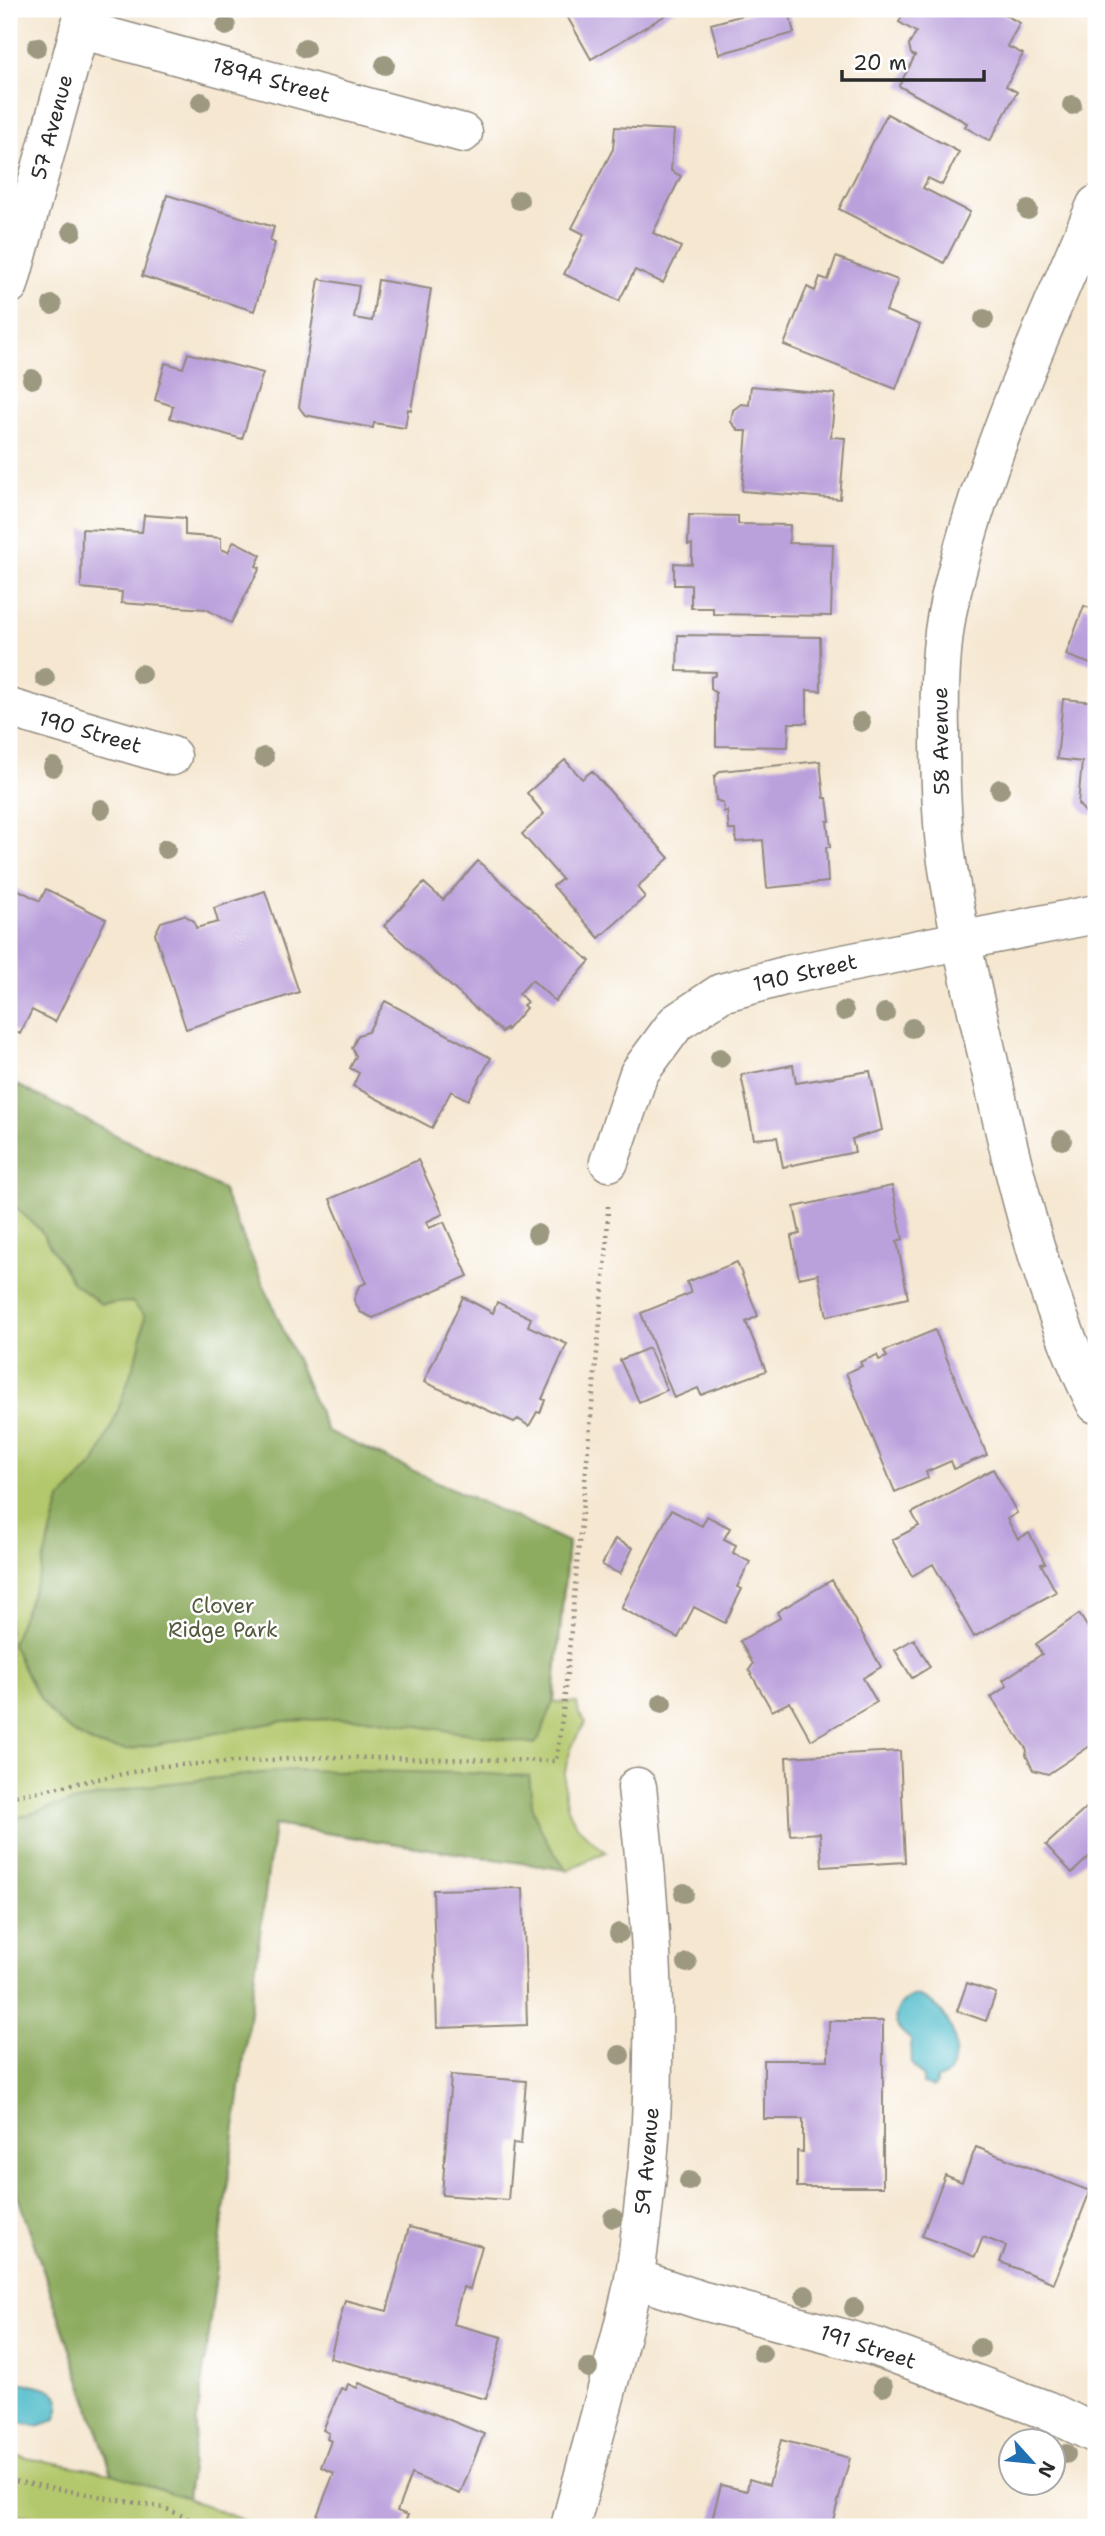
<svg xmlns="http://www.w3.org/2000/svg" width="1105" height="2536" viewBox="0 0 1105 2536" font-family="'Shantell Sans',sans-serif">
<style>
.green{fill:#b3c86c;stroke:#6f7a4c;stroke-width:2}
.forest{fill:#8eac60;stroke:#5c6c46;stroke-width:2}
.water{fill:#50bcca;stroke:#3e747a;stroke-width:2}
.building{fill:#bba1dc}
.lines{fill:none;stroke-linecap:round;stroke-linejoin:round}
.minor-casing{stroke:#90897e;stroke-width:41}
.path{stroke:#90897e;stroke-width:4.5;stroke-dasharray:2 5;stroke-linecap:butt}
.minor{stroke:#fff;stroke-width:38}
.tree{fill:#9c9980}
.labels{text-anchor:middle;stroke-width:5;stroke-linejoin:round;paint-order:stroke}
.street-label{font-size:21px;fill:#2b2b2b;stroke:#fff}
.park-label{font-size:21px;fill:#545a3e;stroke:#fff}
</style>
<rect width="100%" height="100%" fill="#fff"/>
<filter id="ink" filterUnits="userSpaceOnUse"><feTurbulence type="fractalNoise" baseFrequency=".0143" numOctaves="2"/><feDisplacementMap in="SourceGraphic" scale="14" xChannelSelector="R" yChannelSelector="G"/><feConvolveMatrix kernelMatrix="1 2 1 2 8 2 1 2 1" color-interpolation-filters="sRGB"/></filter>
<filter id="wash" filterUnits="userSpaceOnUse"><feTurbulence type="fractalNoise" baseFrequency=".00686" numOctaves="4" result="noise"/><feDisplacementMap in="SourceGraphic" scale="28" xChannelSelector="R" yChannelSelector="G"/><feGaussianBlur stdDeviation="1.57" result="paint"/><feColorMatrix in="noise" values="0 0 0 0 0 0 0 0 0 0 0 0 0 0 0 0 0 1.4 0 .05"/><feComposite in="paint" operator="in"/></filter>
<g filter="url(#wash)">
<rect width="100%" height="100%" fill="#f5e7d0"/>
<path class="green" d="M9,1081l213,108 105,242 241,111 -14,160 23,1 2,11 7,8c-21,29 -32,71 -9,103 8,11 19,19 29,27l-39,18 -293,-45 -87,673 73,29h-166l-85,-14v-58l103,18 -103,-303z"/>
<path class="forest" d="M9,1081l213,108 105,242 241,111 -15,160 -11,31 -7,11 -169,-26 -83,3 -157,29c-9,-2 -19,-2 -28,-5 -47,-16 -68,-59 -86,-102l28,-70 20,-73 36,-39 20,-45 23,-67 6,-33 -13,-14 -31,2 -28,-21 -33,-53 -31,-29z
M290,1770l176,3 63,3 4,35 14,31 20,28 -293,-45 -87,673 -74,-24 -104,-304v-350l46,-14 88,-20z"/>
<path class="water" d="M915,1996c33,6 54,55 30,81l-9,2v6l-3,2 -10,-3v-7l-11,-13 -1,-24c-4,-4 -10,-8 -13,-13 -8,-14 4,-27 17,-31z
M9,2381c24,4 64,3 46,39l-17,6 -29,-5z"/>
<g id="blocks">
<path class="building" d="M563,9h113l-85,50z
M765,9h23l6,24 -75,21 -8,-30z
M905,9h89l26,14 -13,23 16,8 -17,32 11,6 -27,49 -25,-14 2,-4 -68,-37 16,-30 -4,-2 -2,-9 7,-13 -17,-10z
M887,114l72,38 -17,33 -14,-7 -5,10 47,24 -26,51 -105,-54z
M615,127l59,3 -3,41 10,5 -28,57 28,14 -18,36 -28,-13 -16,31 -55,-27 20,-40 -12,-6 41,-79z
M167,195l107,32 -4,14 5,2 -21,68 -112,-35z
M836,257l62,23 -12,31 34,14 -24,64 -112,-44 23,-58 8,4 5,-14 8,3z
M319,279l40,7 -5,32 18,3 6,-41 53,9 -20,121 -3,-1 -3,19 -31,-5 -1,5 -68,-13 -6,-8z
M188,353l75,20 -21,66 -72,-21 3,-12 -18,-6 10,-37 18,5z
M751,386l84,8 -4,43 14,1 -5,61 -98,-8 5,-60h-8l-8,-9 2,-12 8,-6 8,1z
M144,515l41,3v17l36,3v11l7,3 6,-11 27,14 -5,11 4,2 -29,55 -25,-14 -85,-6 1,-11 -41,-4 1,-59 60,3z
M689,515l49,1v8l52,1 -1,18 44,1 -2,72 -118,-2v-6h-22v-23h-17v-22l18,1v-20l-4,1z
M1084,606l12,4v56l-30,-11z
M678,635l142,2 1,54 -14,-1v33h-18l-1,24 -72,-1v-53l-5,-4v-12l5,-2v-3l-39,-1z
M1063,699l33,3v113l-9,-1 -9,-10 4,-42 -25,-3z
M565,760l17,19 10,-8 77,87 -32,29 8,10 -46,41 -46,-52 9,-7 -40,-45 22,-20 -17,-21z
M820,761l4,37h3l3,23h-3l3,26h-4l2,35 -61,6 -4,-48 -27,2 -1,-12h-6l-2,-19 -3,1 -1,-9 -7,-3 -2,-23 7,-6z
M478,861l112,100 -35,40 -23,-21 -13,14 8,8 -4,3 3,3 -19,22 -1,-2 -4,4 -118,-106 40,-43 19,17z
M9,885l31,16 6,-12 60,30 -51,103 -23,-12 -12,24 -11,-6z
M265,891l34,101 -113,37 -31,-95 6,-12 23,-7 10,6 2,7 22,-6 -4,-14z
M385,1001l106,57 -23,42 -17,-9 -19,37 -79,-42 6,-13 -9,-5 6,-12 -4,-8 6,-13 10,-3z
M793,1065l3,18 74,-12 12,59 -30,9 3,13 -72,15 -6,-30 -23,2 -13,-64z
M418,1160l25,54 -17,8 3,6 15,-6 24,54 -95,42 -13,-6 -6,-12 5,-14 7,-3 -36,-84z
M892,1186l11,53 -6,2 11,57 -81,18 -9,-42 -19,4 -8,-42 9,-2 -6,-27z
M737,1262l21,54 -12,6 20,49 -65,24 -3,-7 -24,10 -33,-85 50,-20 -4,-11z
M463,1297l30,16 4,-11 34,16 -3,8 39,18 -25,55 3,1 -5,13 -3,-1 -8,14 -11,-7 -4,3 -90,-40z
M935,1330l52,125 -33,14 -3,-8 -25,11 2,6 -33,14 -49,-119 16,-7 -2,-4 17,-7 2,5 8,-3 -3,-6z
M649,1348l18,42 -28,12 -19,-42z
M993,1469l24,44 -10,6 11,20 11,-6 16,30 -4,1 15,28 -82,45 -41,-73 -21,12 -20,-36 27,-14 -7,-13z
M671,1510l31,16 5,-10 23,12 -6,11 12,6 -3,8 17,9 -13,25 5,2 -17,34 -31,-16 -16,31 -57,-30z
M615,1539l18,9 -13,26 -18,-9z
M832,1580l49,87 -18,11 14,24 -66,38 -21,-38 -18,9 -23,-41 4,-6 -13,-23 40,-23 -3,-6z
M1079,1614l17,26v102l-48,32 -15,-4 -7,-15 1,-5 -36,-53 16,-11 -4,-6 39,-26 -6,-10z
M914,1639l16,28 -18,11 -17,-28z
M900,1751l5,111 -83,5 -2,-34 -30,2 -4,-78z
M1096,1799v64l-6,-7 -18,17 -26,-28z
M523,1888l4,137 -90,3 -4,-138z
M967,1983l29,10 -10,28 -29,-10z
M829,2021h54v166h-86v-36l6,1v-33h-39v-59h64z
M451,2075l75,6 -5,63 -8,-1 -5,57 -66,-5z
M976,2147l114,44 -36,92 -54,-21 6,-16 -23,-9 -8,20 -53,-21 23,-61 17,7z
M409,2227l73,19 -12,43 -7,-2 -10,37 49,13 -16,62 -156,-41 15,-58 42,11z
M359,2383l125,51 -24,60 -49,-20 -14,37 11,4 -5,12 -90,-1 21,-53 -13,-6 10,-26 -4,-2 2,-6 -6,-3 18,-42 5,2 2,-6 9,4z
M781,2440l69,18 -17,62 16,4 -1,3h-138l11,-42 26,6 2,-12 20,6z"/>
</g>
</g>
<g filter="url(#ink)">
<use href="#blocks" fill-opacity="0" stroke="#90897e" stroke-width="2"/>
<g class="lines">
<defs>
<path id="minor" d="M79,29l384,104
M1096,205c-55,128 -114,258 -146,394 -10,43 -11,87 -10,131 0,44 1,88 7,132 10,66 26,131 41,196 26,118 54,237 108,346
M9,285l76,-276
M9,708l163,48
M609,1162l30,-89 37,-50 45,-30 67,-18 308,-61
M634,2278l66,22 176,47 170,63 50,24
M570,2527c21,-82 46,-164 64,-247 4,-22 6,-46 9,-69 18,-141 10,-283 -6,-424"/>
</defs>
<use href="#minor" class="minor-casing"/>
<path class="path" d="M9,1402l3,50 -3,33
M9,1797l153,-31 164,-9 230,4 8,-57 43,-458 1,-41
M9,2480l155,28 44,19"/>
<use href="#minor" class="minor"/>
</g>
<g class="tree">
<circle cx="226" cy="26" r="10"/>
<circle cx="37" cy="47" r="10"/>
<circle cx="305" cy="48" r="10"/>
<circle cx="385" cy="65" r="10"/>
<circle cx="201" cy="102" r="10"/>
<circle cx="1072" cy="105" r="10"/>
<circle cx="519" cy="200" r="10"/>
<circle cx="1028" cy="210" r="10"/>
<circle cx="72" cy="231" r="10"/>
<circle cx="52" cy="305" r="10"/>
<circle cx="984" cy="319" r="10"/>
<circle cx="32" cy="379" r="10"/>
<circle cx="141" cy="674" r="10"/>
<circle cx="45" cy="678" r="10"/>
<circle cx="861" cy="722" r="10"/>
<circle cx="264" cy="757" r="10"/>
<circle cx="53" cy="767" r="10"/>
<circle cx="1000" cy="789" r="10"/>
<circle cx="101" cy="809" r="10"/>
<circle cx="166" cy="849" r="10"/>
<circle cx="844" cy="1011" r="10"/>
<circle cx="885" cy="1013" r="10"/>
<circle cx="912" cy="1028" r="10"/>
<circle cx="720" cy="1058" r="10"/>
<circle cx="1062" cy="1140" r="10"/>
<circle cx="537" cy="1234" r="10"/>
<circle cx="662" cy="1703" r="10"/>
<circle cx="684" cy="1893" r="10"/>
<circle cx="619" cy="1933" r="10"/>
<circle cx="687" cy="1963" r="10"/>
<circle cx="620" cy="2055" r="10"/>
<circle cx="689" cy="2181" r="10"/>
<circle cx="613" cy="2218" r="10"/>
<circle cx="805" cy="2295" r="10"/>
<circle cx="854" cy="2308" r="10"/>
<circle cx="980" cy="2348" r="10"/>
<circle cx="762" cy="2353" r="10"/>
<circle cx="588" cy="2368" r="10"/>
<circle cx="883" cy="2387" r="10"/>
<circle cx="1066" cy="2454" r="10"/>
</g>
</g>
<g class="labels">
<g class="street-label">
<text transform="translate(271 80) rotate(15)" y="7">189A Street</text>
<text transform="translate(52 127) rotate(-75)" y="7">57 Avenue</text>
<text transform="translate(90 732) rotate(16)" y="7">190 Street</text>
<text transform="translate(941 741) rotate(-91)" y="7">58 Avenue</text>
<text transform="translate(805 973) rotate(-13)" y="7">190 Street</text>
<text transform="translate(647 2161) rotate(-85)" y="7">59 Avenue</text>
<text transform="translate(868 2347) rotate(18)" y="7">191 Street</text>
</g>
<g class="park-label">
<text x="223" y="1613">Clover<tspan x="223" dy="24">Ridge Park</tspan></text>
</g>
</g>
<rect width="1105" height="2536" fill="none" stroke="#fff" stroke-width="35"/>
<g transform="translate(1032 2462) rotate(117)"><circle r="33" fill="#ffffff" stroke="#aaaaaa" stroke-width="2"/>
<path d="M0-5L12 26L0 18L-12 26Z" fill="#1f6fb2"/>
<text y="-10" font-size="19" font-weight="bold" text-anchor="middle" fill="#2b2b2b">N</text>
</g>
<path d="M842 70v10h142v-10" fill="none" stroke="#2b2b2b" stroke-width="3.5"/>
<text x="853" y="70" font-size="21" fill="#2b2b2b" stroke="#ffffff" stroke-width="5" paint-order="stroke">20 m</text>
</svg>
